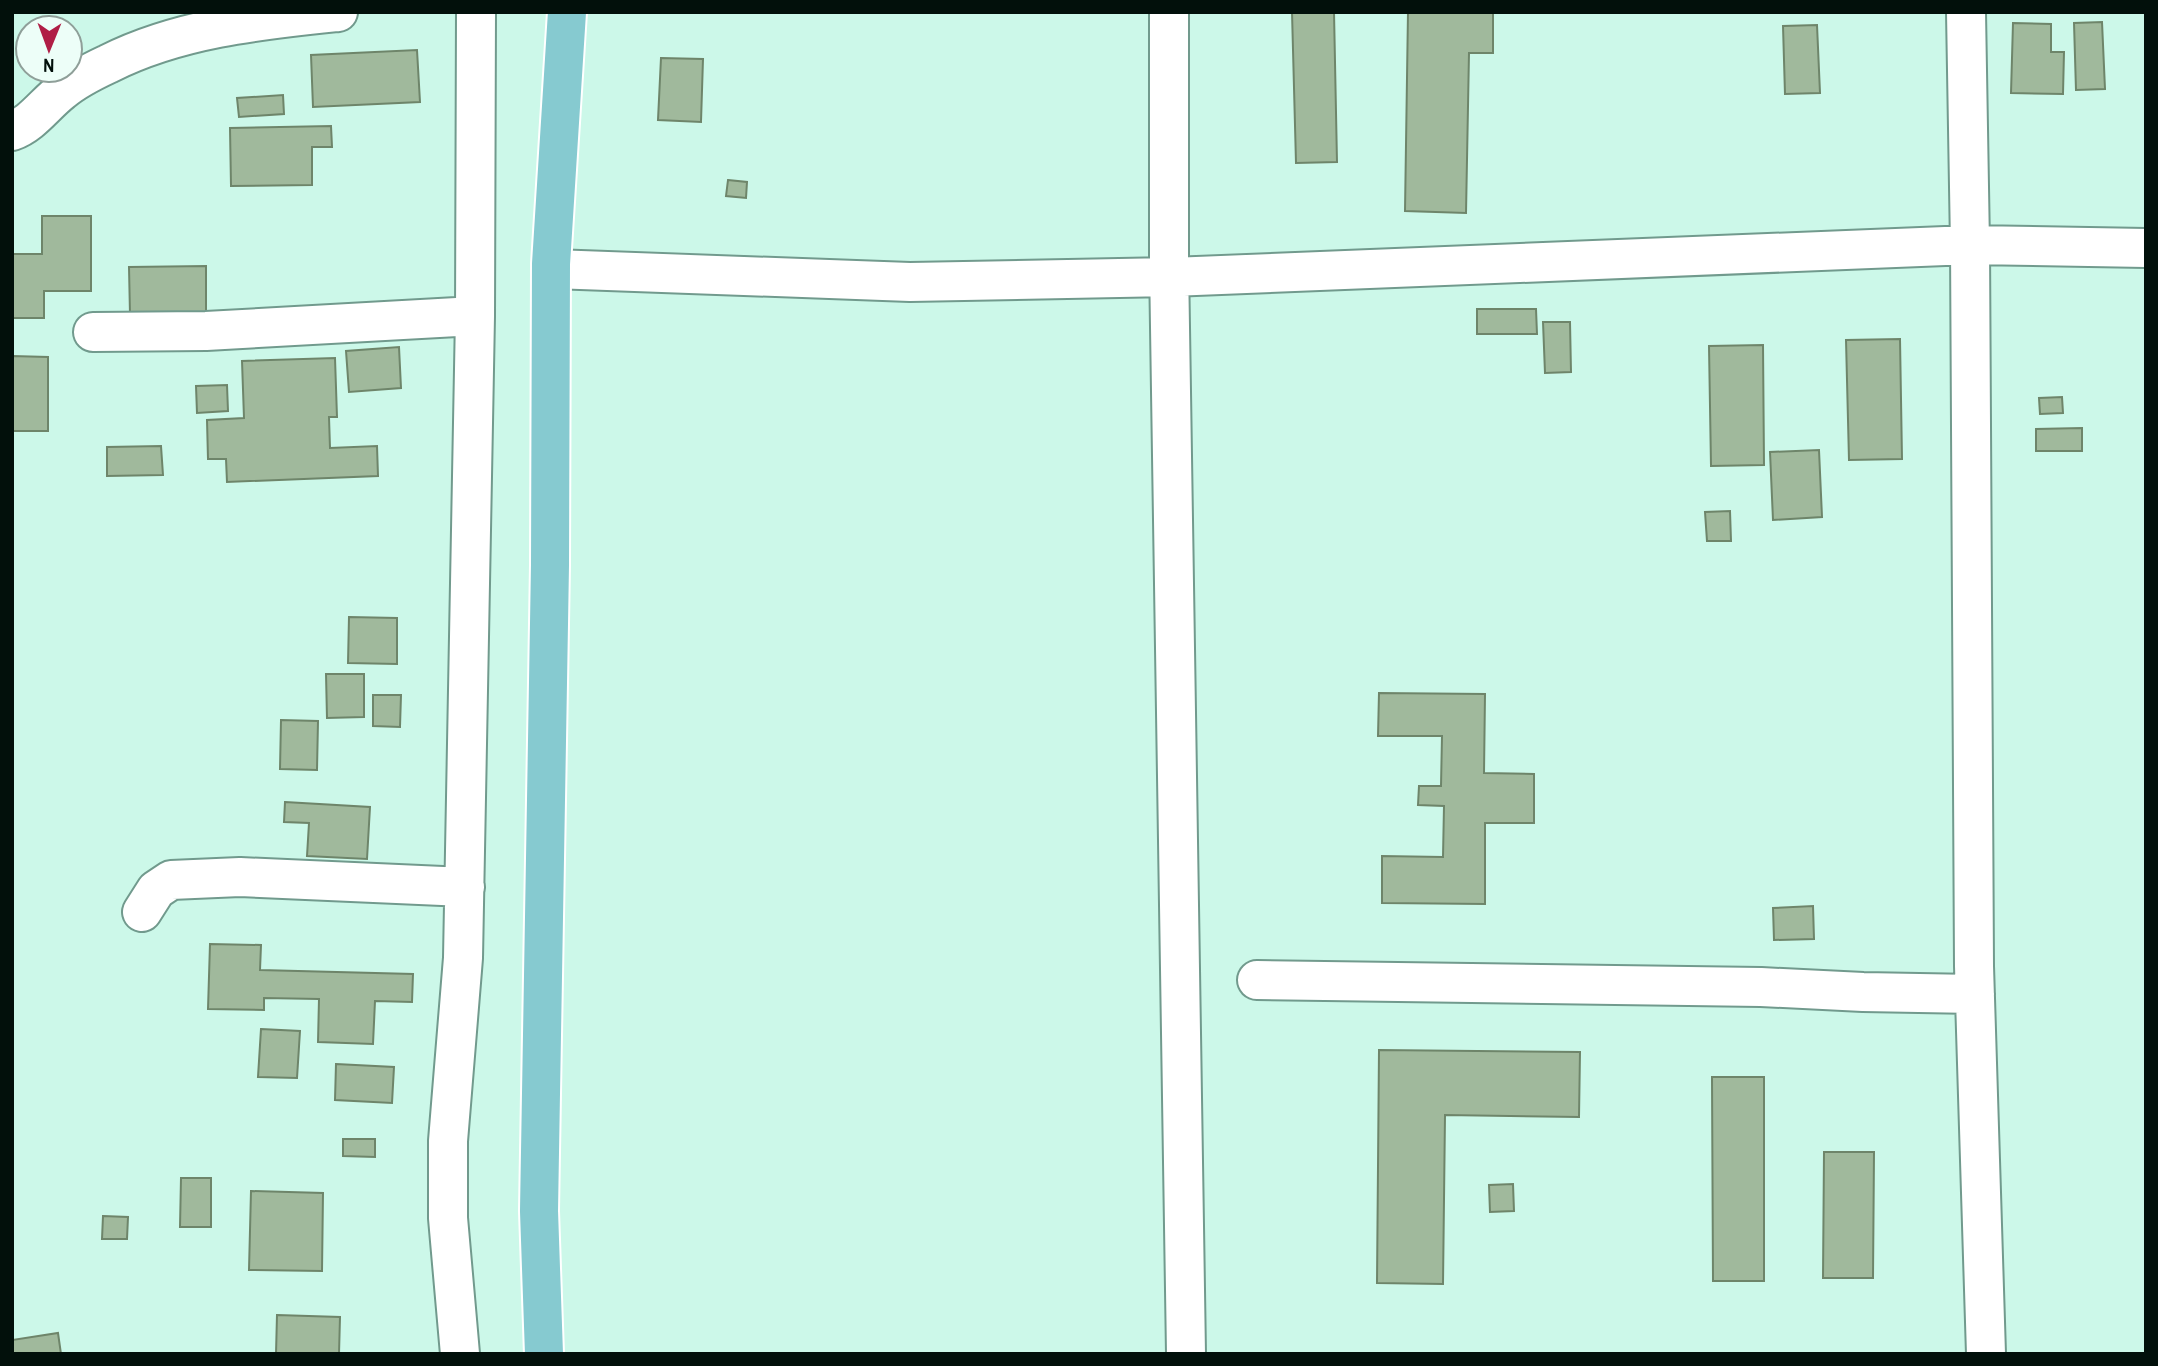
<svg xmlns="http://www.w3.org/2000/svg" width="2158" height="1366" viewBox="0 0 2158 1366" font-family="'Archivo Narrow',sans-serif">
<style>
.building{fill:#a0b99c;stroke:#6e856a;stroke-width:2}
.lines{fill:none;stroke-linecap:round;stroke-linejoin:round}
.minor-casing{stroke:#719a8d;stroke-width:42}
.major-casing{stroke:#fff;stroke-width:42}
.minor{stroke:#fff;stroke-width:38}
.major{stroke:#86cad0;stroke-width:38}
</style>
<rect width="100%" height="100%" fill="#ccf8e9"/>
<path class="building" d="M1292,12h42l3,150 -41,1z
M1408,12h85v41h-24l-3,160 -61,-2z
M2102,22l3,67 -29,1 -2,-67z
M2013,23l38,1v28h13l-1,42 -52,-1z
M1817,25l3,68 -35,1 -2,-68z
M417,50l3,52 -107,5 -2,-52z
M661,58l42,1 -2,63 -43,-2z
M283,95l1,19 -45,3 -2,-19z
M331,126l1,21h-20v38l-81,1 -1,-58z
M728,180l19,2 -1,16 -20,-2z
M42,216h49v75h-47v27h-32v-64h30z
M206,266v47l-76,1 -1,-47z
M1477,309h59l1,25h-60z
M1543,322h27l1,50 -26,1z
M1900,339l2,120 -53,1 -3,-120z
M1763,345l1,120 -53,1 -2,-120z
M399,347l2,41 -52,4 -3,-41z
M12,356l36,1v74h-36z
M335,358l2,59h-8l1,31 47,-2 1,30 -151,6 -1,-23h-18l-1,-39 37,-2 -2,-57z
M227,385l1,26 -31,2 -1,-27z
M2062,397l1,16 -23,1 -1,-16z
M2082,428v23h-46v-22z
M161,446l2,29 -56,1v-29z
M1819,450l3,67 -49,3 -3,-68z
M1730,511l1,30h-24l-2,-29z
M349,617l48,1v46l-49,-1z
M326,674h38v43l-37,1z
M1379,693l106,1 -1,79 50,1v49h-49v81l-103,-1v-47l61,1 1,-51 -26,-1 1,-19h22l1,-50h-64z
M373,695h28l-1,32 -27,-1z
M281,720l37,1 -1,49 -37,-1z
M285,802l85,5 -3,52 -60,-3 2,-33 -25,-1z
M1813,906l1,33 -40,1 -1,-32z
M210,944l51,1 -1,25 153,4 -1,28 -37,-1 -2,43 -55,-2 1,-43 -55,-1v12l-56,-1z
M261,1029l39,2 -3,47 -39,-1z
M1379,1050l201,2 -1,65 -134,-2 -2,169 -66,-1z
M336,1064l58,3 -2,36 -57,-3z
M1712,1077h52v204h-51z
M343,1139h32v18l-32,-1z
M1824,1152h50l-1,126h-50z
M181,1178h30v49h-31z
M1513,1184l1,27 -24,1 -1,-27z
M251,1191l72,2 -1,78 -73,-1z
M103,1216l25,1 -1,22h-25z
M277,1315l63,2 -1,37h-63z
M58,1333l3,21h-49v-14z"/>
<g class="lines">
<defs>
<path id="minor" d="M1169,12v251l17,1091
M1966,12l4,233 4,721 12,388
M12,131c20,-7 33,-27 50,-40 13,-11 31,-20 46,-27 71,-36 153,-44 230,-52
M553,269l357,13 261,-5 799,-32 176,3
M93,332l113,-1 269,-15
M142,912l14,-22 15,-10 69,-3 225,10
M1257,980l504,7 102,5 112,2
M460,1354l-12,-136v-77l15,-183 12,-642 1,-304"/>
<path id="major" d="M544,1354l-5,-143 11,-646 1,-301 16,-252"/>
</defs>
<use href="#minor" class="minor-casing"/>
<use href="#major" class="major-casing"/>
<use href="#minor" class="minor"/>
<use href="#major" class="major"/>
</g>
<rect width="2158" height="1366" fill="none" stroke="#02100b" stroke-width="28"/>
<g transform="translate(49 49) rotate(181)"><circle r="33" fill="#edfef8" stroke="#8f9f99" stroke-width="2"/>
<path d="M0-5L12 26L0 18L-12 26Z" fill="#b01e46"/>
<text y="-10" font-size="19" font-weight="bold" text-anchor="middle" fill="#02100b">N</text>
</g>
</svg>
